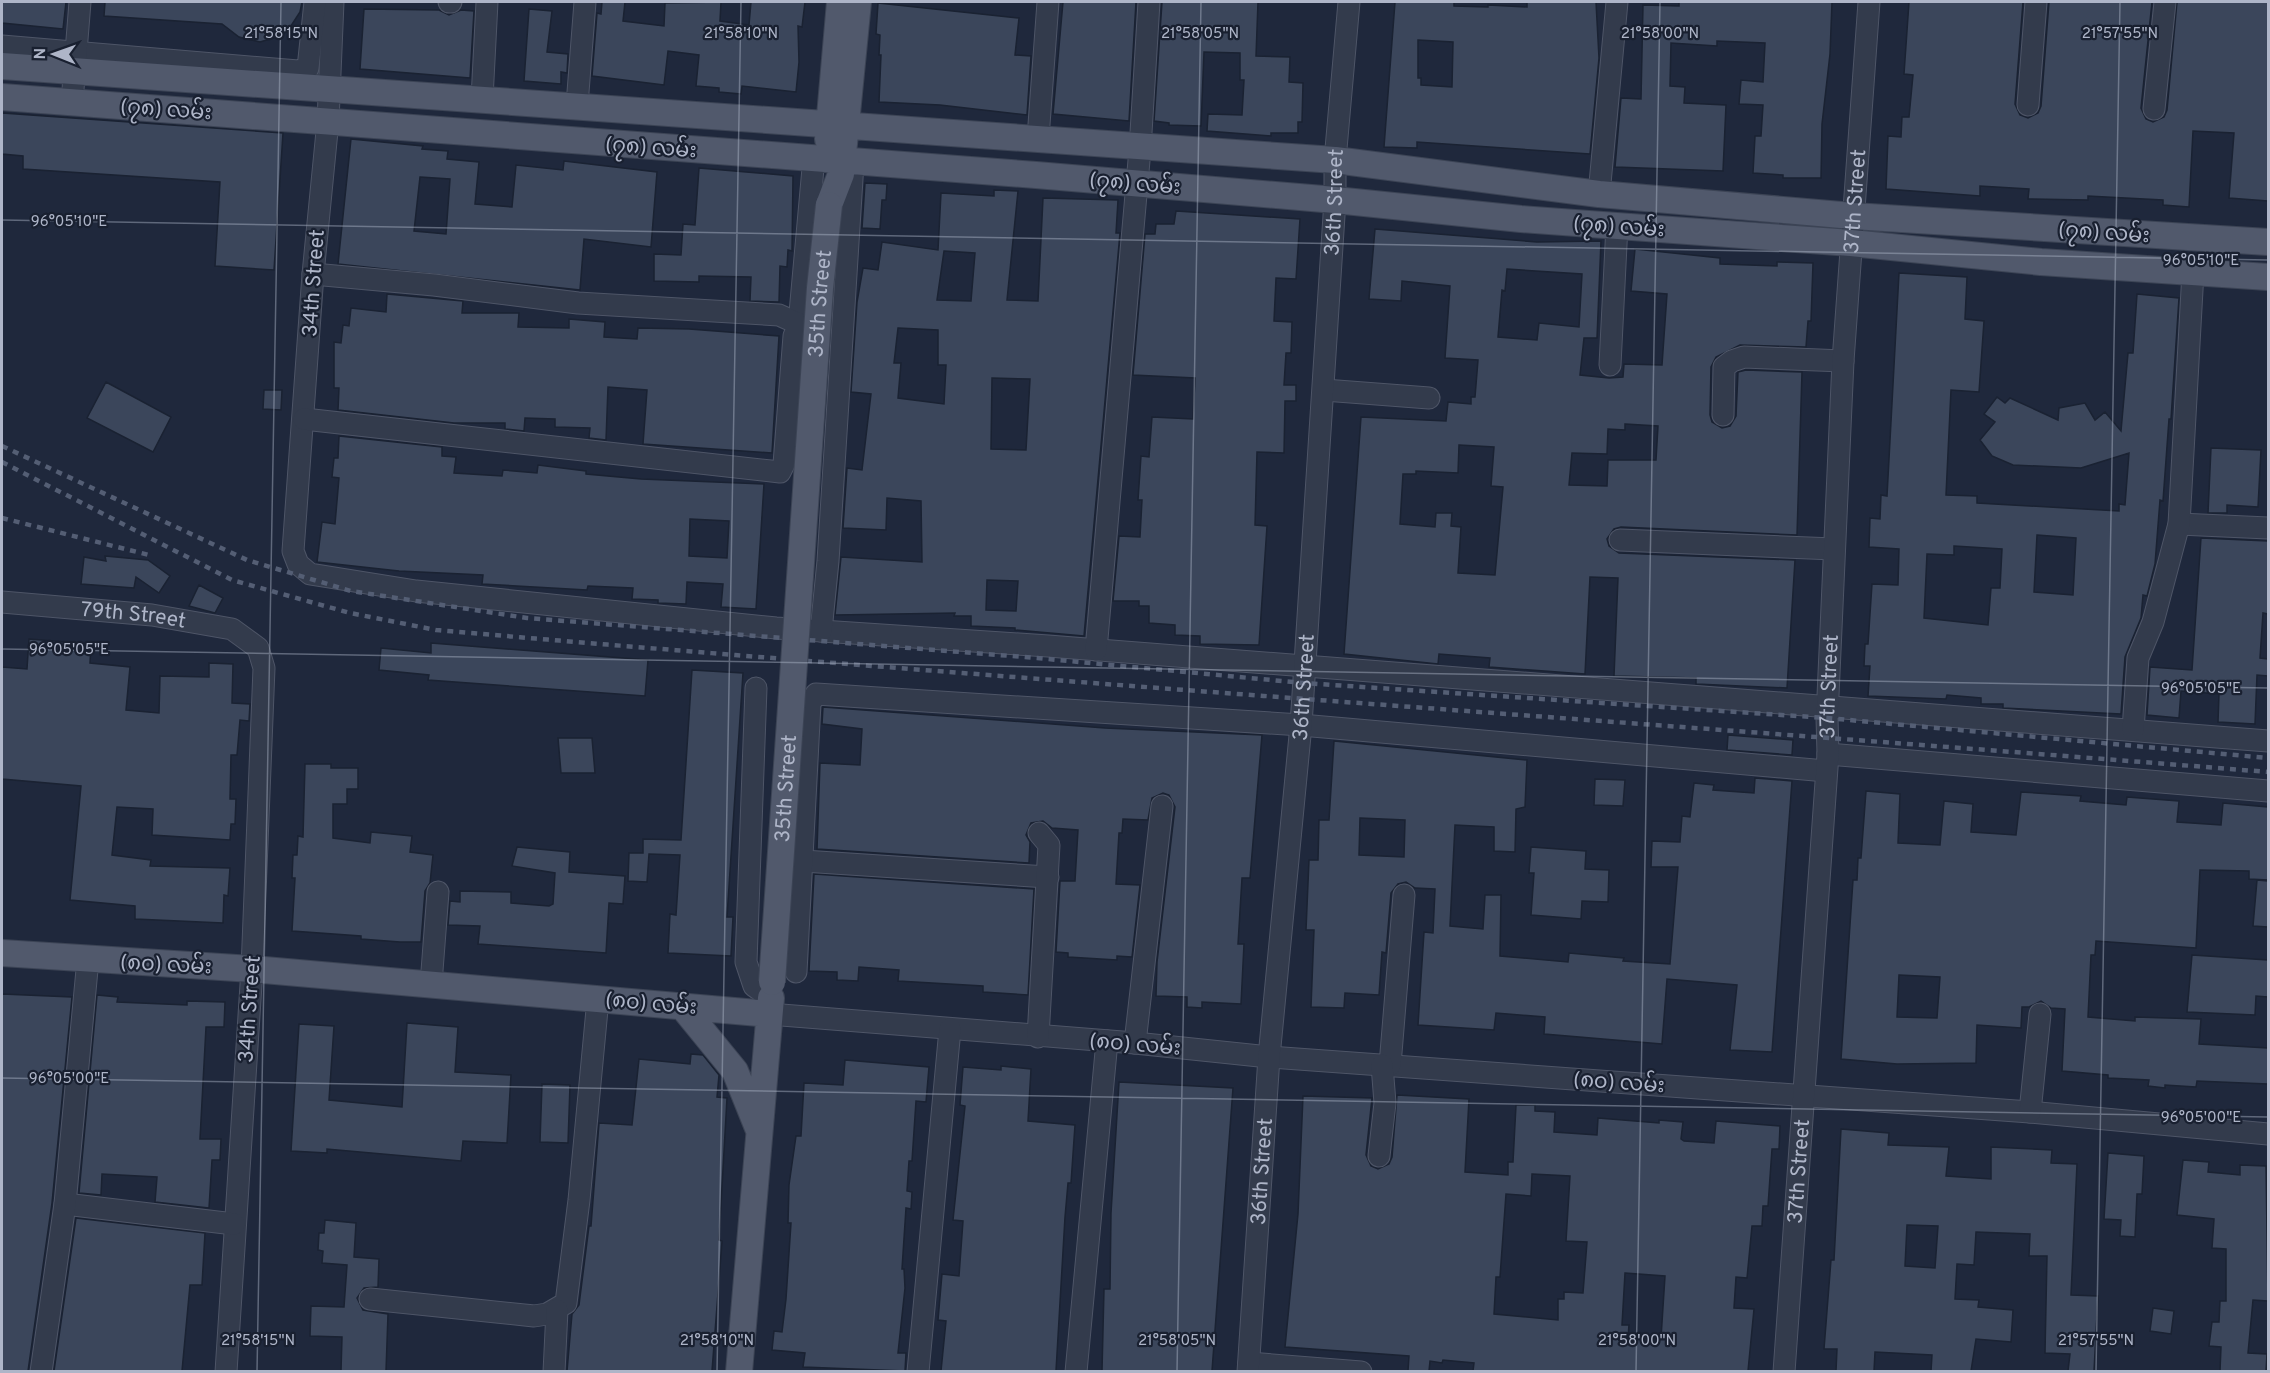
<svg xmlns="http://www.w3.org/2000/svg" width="2270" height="1373" viewBox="0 0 2270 1373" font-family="Overpass,'Noto Sans Myanmar',sans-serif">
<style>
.building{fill:#3b465b;stroke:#1a2232;stroke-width:1.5;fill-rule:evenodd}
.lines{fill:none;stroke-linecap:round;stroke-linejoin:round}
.minor-casing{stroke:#4e5567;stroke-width:23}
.major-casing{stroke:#3c4455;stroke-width:28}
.minor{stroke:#333b4c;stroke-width:21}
.major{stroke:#51596c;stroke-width:26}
.rail{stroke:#545e74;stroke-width:4.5;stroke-dasharray:6 6;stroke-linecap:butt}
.major-bridge-casing{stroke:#3c4455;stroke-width:28;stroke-linecap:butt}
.major-bridge{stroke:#51596c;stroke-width:26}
.ticks{fill:none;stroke:#aeb5c8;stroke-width:1.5;stroke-opacity:0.45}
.labels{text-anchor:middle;stroke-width:4.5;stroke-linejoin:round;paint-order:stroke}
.street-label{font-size:21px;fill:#aeb5c8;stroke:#192030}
.ticks-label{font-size:15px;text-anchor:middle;fill:#aeb5c8;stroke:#192030;stroke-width:4.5;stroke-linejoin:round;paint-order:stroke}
</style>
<rect width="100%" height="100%" fill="#1f283c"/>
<path class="building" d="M2,2h64l-3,27 -61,-6z
M105,2h197l-2,10 -11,17 -9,7 -20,6 -21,-5 -17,-13 -118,-8z
M602,2h23l-2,19 41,5 1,-23 56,-1 -1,19 29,4 2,-23h54l-3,25 -4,-1 1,36 -3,30 -54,-6 -1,8 -22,-2v-4l-23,-2 3,-31 -31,-4 -4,34 -72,-9 5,-63 4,1z
M1063,2h73l-7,119 -76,-7z
M1162,2h96l-2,54 34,1 -1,25 14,1 -1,39h-4v11h-27v3l-64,-5 1,-17 34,1 2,-35h-4v-27l-36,-1 -3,74 -32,-1v-2l-15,-2z
M1395,2h59v4l34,1v-2l39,2v-5h69l3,56 -9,96 -173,-12v6l-33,-1zM1418,40l35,2 -1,45 -31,-2v-7h-3z
M1679,2h153l-2,52 -8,70 -1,54h-38v-3l-30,-2 2,-37h6l2,-31 -24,-1 2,-24 22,2 2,-39 -48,-2v5l-46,-3 -1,43 15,1 -1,16 42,2 -3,66 -108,-4 6,-69 20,1 2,-94 36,1z
M1909,2h114l-8,102 5,11 8,3 10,-5 3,-7 8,-104h103l-11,106 5,11 7,3 11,-5 3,-7 10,-108h91v199l-39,-3 5,-65 -41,-2 -4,76 -26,-2v-5l-75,-4v4l-60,-1 1,-10 -49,-3v10l-94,-7 2,-53 13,1 1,-20h7l4,-42 -9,-1z
M878,3l141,15 -4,37 16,1 -4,59 -87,-10 -61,-3 2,-47h-2l1,-20 -4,-1z
M364,9l75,1 10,5 12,-5 13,1 -4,67 -110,-9z
M529,9l23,2 -5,41 21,2 -1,19 -6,-1v12l-37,-3z
M2,113l281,20 -9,137 -59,-4 5,-84 -197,-13v-13l-21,-2z
M351,139l72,7 -1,3 26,2 -1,8 32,3 -4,42 37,3 4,-42 47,5 1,-9 93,11 -6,75 -67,-8 -4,51 -242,-26zM420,177l30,2 -4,55 -32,-3z
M699,168l94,8 -1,75 -4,-1 -1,17 -7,-1 -1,36 -29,-1 1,-24 -52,-1v6l-45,-1v-27l27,1 2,-31 12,1z
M865,183l22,1 -1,16h-4l-2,29 -18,-1z
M994,190l24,1 -11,109 31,1 5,-103 75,2 -2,33h4l-36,403 -69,-6v-2l-44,-2v-10h-17l1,-3 -120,2 6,-58 81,5 -1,-61 -34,-3 -1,32 -43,-2 4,-60 15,2 9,-76 -20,-2 6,-90 6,-34 15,2 4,-28 56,8 3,-57 53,3zM944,251l31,2 -4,48 -34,-1zM898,328l40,2v35h8l-2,39 -46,-6 3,-35h-7zM992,378l38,1 -4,71 -35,-1zM987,580l31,1 -2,30 -30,-1z
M1176,211l124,8 -4,60 -20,-1 -2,43 18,1 -1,31h-5l-2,32h12v16h-11l-1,52 -27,-1 -2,73 12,1 -8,119 -59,-1v-8l-25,-1v-10l-26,-2v-17h-10v-5h-26l6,-65 21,1 2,-37h-4l3,-44 8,1 3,-40 41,2 2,-41 -62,-3 12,-141h10l1,-10h18z
M1375,229l162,13 64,-1 -4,97h-13l-4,37 29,3 14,-1 1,-13 38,1 5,-71 -36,-3 4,-42 85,9v6l57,2v-4l36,1 -2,58h-3l-2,26 -66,-2 -24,12 -5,10 -1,48 2,7 10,6 8,-2 6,-10 2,-44 8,-2 56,2 -5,163 -176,-8 -7,2 -7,10 2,7 10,7 176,7 -8,128 -91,-4v-6l-82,-2 4,-98 -28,-1 -5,97 -96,-7 1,-9 -51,-4 -1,10 -94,-10 17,-237 85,4 2,-19 23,2v-7h4l3,-37 -33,-2 5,-72 -48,-5 -1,20 -32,-2zM1507,269l75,5 -3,53 -40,-4 -2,17 -39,-3 4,-47 3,1zM1625,424l33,2 -2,34h-48l-1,26 -38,-1 3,-32 35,1 1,-25 17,1zM1459,445l35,2 -3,39 12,1 -8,88 -37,-2 3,-46 -10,-1 1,-13h-16l-1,14 -35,-3 3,-50h13v-3l42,2z
M1899,273l68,4 -2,42 19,2 -5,71 -28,-2 -5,105 31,1v7l142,8v-7l6,1 4,-52 -48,15 -68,-3 -21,-9 -12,-16 15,-18 -11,-8 13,-17 8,6 5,-5 48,22 1,-12 26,-5 10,17 10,-8 16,19 7,-78h5l4,-59 42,4 -8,121h-2l-6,82 -3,-1 -5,64 -8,32 -4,-1 -2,23 -16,39 -4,57 -118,-6v-4h-22v-6l-34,-3 -1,4 -78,-3 2,-30h-6l1,-22h3l4,-60 26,1 1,-36 -30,-2 1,-29 10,1 1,-24 6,1zM2037,535l39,3 -3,57 -39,-3zM1954,546l48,3 -2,39h-9l-3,37 -64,-7 3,-64 27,1z
M387,294l76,7 -1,12h57l-1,14 51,1v-9l36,3 -1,15 33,2 1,-11 51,1 90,7 -7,117 -129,-9 4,-54 -39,-3 -2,53 -17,-2 1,-10 -35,-1v-8l-30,-1 -1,13 -19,-2v-6h-51l-116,-13 1,-22h-5v-46l7,1 2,-18 6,1 2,-18 35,4z
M106,382l65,35 -18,35 -66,-34z
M264,390h18l-1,20 -18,-1z
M339,436l103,11v9l14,1 -2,16 48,3 1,-6 34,3 1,-8 48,6v3l55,5 123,5 -8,125 -35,-2 2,-23 -36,-2 -1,22 -28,-1v-3l-26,-1 1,-11 -45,-2 -1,4 -105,-6 1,-9 -84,-4 -82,-9 5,-40 13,2 4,-46 -7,-1 2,-19h4zM690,519l39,2 -2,37 -38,-2z
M2211,448l50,2 -3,57 -31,-2v8h-19z
M2201,538l67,3v73l-5,-1 -3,45 8,1v17l-11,-1 -2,49 -37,-2 1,-28 -38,-3 -2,27 -32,-3 3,-48 42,3z
M105,556l43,4 22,16 -11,17 -23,-16 -2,11 -53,-4 3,-27 22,4z
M199,585l24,13 -8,15 -26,-7z
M29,639l62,5 -1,19 40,4 -4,43 33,3 1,-37 49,1v-14l24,1 -1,39 18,1 -1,17 -9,-1 -3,35h-6l-1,44h6l-1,25h-4l-1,16 -78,-5 1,-26 -36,-2 -5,48 39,5 -1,6 80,2 -2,28 -4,-1 -1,28 -88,-4v-13l-65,-6 11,-114 -79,-7v-112l25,2z
M431,643l217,17 -3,36 -217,-16 1,-5 -50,-5 2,-22 50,5z
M692,670l51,3 -16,244h6l-2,39 -63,-3 2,-39 6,1 4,-60 -31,-1 -2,28 -19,-1 1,-28h14v-14l38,1z
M823,707l282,21 157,7 -12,143h-8l-4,66h6l-3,60 -39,-2v6l-15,-1v-10l-31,-1 1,-34 18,-155 -6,-12 -6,-2 -11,5 -4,22 -25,-1 -1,14h-3l-3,51 24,1 -8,72 -15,-1v4l-49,-3v-4l-12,-1 4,-71h15l3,-51 -26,-2 -9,-7 -12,2 -5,12 4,7 -1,21 -212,-14 3,-86 40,2 2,-36 -40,-5z
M1728,735l65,5 -1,15 -65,-5z
M558,738h34l3,35h-34z
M1334,741l193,19 -2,47 -9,2 -1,43 -21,-1v-24l-39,-2 -5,101 33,3 2,-34h16l-1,61 68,6 1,-9 55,5 -1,3 47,3 8,-97h-27l1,-26 28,1 2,-26 8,1 4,-34 20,2 -1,5 41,3 1,-15 37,3 -20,271 -42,-2 7,-65 -70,-6 -5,65 -118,-10 1,-17 -49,-4 -2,17 -76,-5 6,-93 9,1 2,-44 -20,-1 -9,-6 -8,2 -7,9 -5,60 -4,-1 -3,43 -34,-2 -1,15 -33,-1 3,-77h-8l3,-70h9l1,-40h10zM1360,818l45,2 -1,37 -45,-2z
M305,764h26v4h27v21h-11v15h-14v34l37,5 1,-11 41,4 -2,16 23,3 -3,28 -5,8 -4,51h-21l-39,-3v-3l-69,-5 3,-53h-3l1,-23h4l1,-19 5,1z
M1595,779l30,1 -2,26 -29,-1z
M1866,791l34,3 -2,49 42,2 4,-44 29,3 -2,28 45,3 5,-43 60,4 -1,5 46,4 1,-8 52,4 -2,21 44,3 2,-22 45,4v73l-19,-1v-8l-49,-1 -4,78 -100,-7 -1,14h-4l-3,62 47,4v-4l66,2 -2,25 69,4v36l-71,-3 -1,6 -31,-2v3l-17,-2 1,-6 -41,-2v-3l-46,-4 3,-62 -14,-1 -10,-7 -12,6h-7l-1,21 -44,-3 -1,38 -79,1 -56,-5 12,-179h4l1,-22h3zM1899,975l41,2 -3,41 -40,-1z
M517,847l53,5 -1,20 56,4 -2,28 -14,-1 -3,50 -128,-9 2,-18 -32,-1 2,-24 10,1v-11l51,1v11l38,3 4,-2 2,-31 -43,-7z
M1531,847l55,4 -1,18 24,1 -1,32 -26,-1 -1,18 -50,-4 3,-42h-5z
M814,874l220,15 -6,106 -45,-3v-6l-85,-5 1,-11 -40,-3 -1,14 -21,-1v-8l-28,-1z
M2257,880l11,1v46l-15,-1z
M2192,955l76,5v37l-12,-1 -1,19 -68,-3z
M2,994l70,3 -20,206 -24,168h-26z
M97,995l21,2 -1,5 70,3v-4l38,1 -1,25h-18l-6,112h21l-1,21h-8l-3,48 -54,-6 2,-25 -55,-3 -1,21 -22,-2z
M407,1023l51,4 -3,45 56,3 -4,68 -44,-2 -2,20 -134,-12v4l-36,-2 8,-127 35,2 -5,74 73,7z
M691,1054l12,1 16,20 -2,22 10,1 -8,142 3,1 -10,130h-145l5,-57 7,-9 10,-79h2l8,-103 33,2 7,-66 51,5z
M845,1060l84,7 -3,35 -10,-1 -4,60h-3l-2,30 5,1 -1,17 -5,-1 -4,61h2l1,19 -7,65h8l-1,18 -102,-4 2,-14 -33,-3 2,-19 8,1 4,-33 5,-76h-3l1,-38 7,-49h5l3,-53 39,2z
M1001,1066l30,3 -3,52 47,4 -4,58h-3l-3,34 -9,154h-115l5,-50 -8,-1 4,-46 17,2 4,-55 -10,-1 12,-114 -5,-1 3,-38 38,3z
M1119,1082l114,6 -21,283h-110l2,-82h6l1,-76z
M542,1084l28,1 -2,58 -28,-1z
M1397,1095l72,4 -4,73 43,3v-13h5l3,-57h19v6l20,1 -1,20 43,3 1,-17 61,5v-3l24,2 -2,17 3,2 30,2 2,-22 64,5 -1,23h-7l-4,57h-5l-1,20h-10l-5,52 -11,-1 -2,31 20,1 -6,62h-275l1,-8 -31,-3 -1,3 -12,-2 -1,10h-21l1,-15 -124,-9 13,-133 5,-118 69,2 -6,57 5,11 7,3 11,-5 3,-7zM1532,1174l38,2 -4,65 21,1 -4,51 -19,-1v7h-6v21l-64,-6 2,-37h4l6,-83 25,2zM1625,1273l40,3 -4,62 -33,-1 1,-12h-7z
M1841,1129l48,4 -1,12 61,2 -3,29 45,3v-32l61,3 -1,13 26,1 -6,131 27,1 -4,75h-26l2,-17 -25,-1 2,-97h-18l1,-22 -54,-2 -2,33 -17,-1 -2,35 24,1 -1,7 35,3 -2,32 -35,-3 -5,32h-40l1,-16 -57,-3 -1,19h-38l1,-22h-13l7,-89h3zM1907,1225l31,1 -3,42 -30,-2z
M2108,1153l36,3 -2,38h-5l-2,43 -15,-1 1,-16 -17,-1z
M2183,1160l26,2 -1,10 32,3v-10l26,1 2,135 -15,-1 -5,53 19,1 -1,17h-46l1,-24 -12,-1 3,-24h7l1,-21h6v-52l-14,-1 2,-29 -37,-4z
M76,1218l129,15 -3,52h-12l-8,86h-128z
M325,1220l31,3 -2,34 25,2 -1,28 -14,1 -7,10 6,12 25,4 -2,57h-45l1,-34 -32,-1 1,-30 33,1 3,-42 -25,-2 1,-12 -5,-1 1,-17h5z
M2153,1308l21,3 -3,23 -21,-3z"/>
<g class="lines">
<defs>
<g id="minor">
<path d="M333,2l-5,119 -15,153 -20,277 5,13 12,10 106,17 360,37 272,18 1220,95"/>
<path d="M449,2h2"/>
<path d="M2,46l296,25 10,-3 7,-66"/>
<path d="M482,99l5,-97"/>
<path d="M72,102l8,-100"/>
<path d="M577,105l8,-103"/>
<path d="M2028,105l8,-103"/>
<path d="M2154,109l11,-107"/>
<path d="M1038,138l10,-136"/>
<path d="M1599,194l18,-192"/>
<path d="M799,324l15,-167"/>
<path d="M1610,365l7,-140"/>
<path d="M1324,390l105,8"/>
<path d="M1723,415l1,-48 8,-6 12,-4 99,4"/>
<path d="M304,419l476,53 4,-8 10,-128 5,-12 -20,-9 -201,-12 -144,-18 -121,-11"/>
<path d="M2179,524l89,4"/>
<path d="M1620,540l214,9"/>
<path id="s1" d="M2,602l150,13 80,14 26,19 6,20 -12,301 -26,403"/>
<path d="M821,631l7,-70 25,-398"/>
<path d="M1096,650l44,-501 9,-147"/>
<path d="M756,688l-10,274 8,24 17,12"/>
<path d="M2133,730l5,-72 15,-36 26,-98 14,-252"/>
<path d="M1828,754l440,37"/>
<path d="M803,861l245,16"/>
<path d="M796,972l14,-269 6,-9 485,31 525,46"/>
<path d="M431,984l7,-92"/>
<path d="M769,1014l366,29 134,14 761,55 238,22"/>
<path d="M1038,1037l11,-192 -10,-12"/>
<path d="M1135,1043l27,-237"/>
<path d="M1390,1065l14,-170"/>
<path d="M2030,1112l10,-98"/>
<path d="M1379,1156l6,-53 -3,-38"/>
<path d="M65,1204l169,20"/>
<path d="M370,1299l164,17 13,-2 19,-11 13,-103 19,-201"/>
<path d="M1249,1363l112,9"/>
<path d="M41,1372l24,-168 23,-245"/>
<path d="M554,1372l3,-62"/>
<path d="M918,1372l32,-343"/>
<path d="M1076,1372l31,-331"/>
<path id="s2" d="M1248,1372l21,-315 32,-332 34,-525v-40l14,-158"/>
<path id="s3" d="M1784,1372l44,-618 -1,-36 16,-357 26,-359"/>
</g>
<path id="major" d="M2,66l1333,94 264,34 254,22 415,26
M2,97l1034,78 299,25 186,19 330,24 190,19 227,15
M828,139l12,-137
M829,205l12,-31 17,-172
M2,953l250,16 517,45
M682,1006l53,65 23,57
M739,1372l32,-374"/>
</defs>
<use href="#minor" class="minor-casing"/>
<use href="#major" class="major-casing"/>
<use href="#minor" class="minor"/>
<use href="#major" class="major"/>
<path class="rail" d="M2,446l245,114 104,31 176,27 510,40 266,25 524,35 441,40
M2,462l230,118 118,33 86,17c610,53 1222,93 1832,142
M2,518l151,38"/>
<defs>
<g id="major-bridge">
<path id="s4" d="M772,982l48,-694 9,-83"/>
</g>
</defs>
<use href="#major-bridge" class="major-bridge-casing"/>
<use href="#major-bridge" class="major-bridge"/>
</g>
<path class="ticks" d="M2,220l2266,40M2,649l2266,39M2,1078l2266,39M257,1372l24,-1370M717,1372l24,-1370M1177,1372l24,-1370M1636,1372l24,-1370M2096,1372l24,-1370"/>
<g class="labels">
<g class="street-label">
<text transform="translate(166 109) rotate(4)" y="7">(၇၈) လမ်း</text>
<text transform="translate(651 147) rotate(4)" y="7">(၇၈) လမ်း</text>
<text transform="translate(1135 183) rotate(5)" y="7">(၇၈) လမ်း</text>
<text dy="7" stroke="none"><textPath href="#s3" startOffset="1173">37th Street</textPath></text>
<text dy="7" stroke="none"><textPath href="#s2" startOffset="1173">36th Street</textPath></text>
<text transform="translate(1619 226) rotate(4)" y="7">(၇၈) လမ်း</text>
<text transform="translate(2104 232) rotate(4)" y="7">(၇၈) လမ်း</text>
<text transform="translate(313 283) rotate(-86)" y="7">34th Street</text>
<text dy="7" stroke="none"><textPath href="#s4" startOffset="680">35th Street</textPath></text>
<text dy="7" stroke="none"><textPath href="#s1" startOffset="132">79th Street</textPath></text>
<text dy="7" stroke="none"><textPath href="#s2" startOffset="687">36th Street</textPath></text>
<text dy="7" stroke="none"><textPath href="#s3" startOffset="687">37th Street</textPath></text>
<text dy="7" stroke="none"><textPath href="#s4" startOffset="194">35th Street</textPath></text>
<text transform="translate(166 964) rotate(3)" y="7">(၈၀) လမ်း</text>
<text transform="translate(651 1003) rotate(5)" y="7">(၈၀) လမ်း</text>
<text transform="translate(249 1009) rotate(-86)" y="7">34th Street</text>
<text transform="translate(1135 1044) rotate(5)" y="7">(၈၀) လမ်း</text>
<text transform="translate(1619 1082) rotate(4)" y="7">(၈၀) လမ်း</text>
<text dy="7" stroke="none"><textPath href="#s2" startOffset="201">36th Street</textPath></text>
<text dy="7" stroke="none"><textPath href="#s3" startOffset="201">37th Street</textPath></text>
</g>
</g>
<g class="ticks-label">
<text x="281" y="38">21°58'15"N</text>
<text x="741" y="38">21°58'10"N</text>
<text x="1200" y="38">21°58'05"N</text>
<text x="1660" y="38">21°58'00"N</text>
<text x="2120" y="38">21°57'55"N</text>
<text x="69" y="226">96°05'10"E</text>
<text x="2201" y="265">96°05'10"E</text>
<text x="69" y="654">96°05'05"E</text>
<text x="2201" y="693">96°05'05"E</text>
<text x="69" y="1083">96°05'00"E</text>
<text x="2201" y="1122">96°05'00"E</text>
<text x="258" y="1345">21°58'15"N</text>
<text x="717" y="1345">21°58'10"N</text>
<text x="1177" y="1345">21°58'05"N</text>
<text x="1637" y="1345">21°58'00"N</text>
<text x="2096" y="1345">21°57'55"N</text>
</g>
<rect width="2270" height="1373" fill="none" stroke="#aeb5c8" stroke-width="6"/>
<g transform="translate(54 54) rotate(271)" stroke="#192030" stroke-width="4.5" paint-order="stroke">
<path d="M0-4.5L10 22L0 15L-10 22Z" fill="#aeb5c8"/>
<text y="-9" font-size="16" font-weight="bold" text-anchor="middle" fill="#aeb5c8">N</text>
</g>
</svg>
